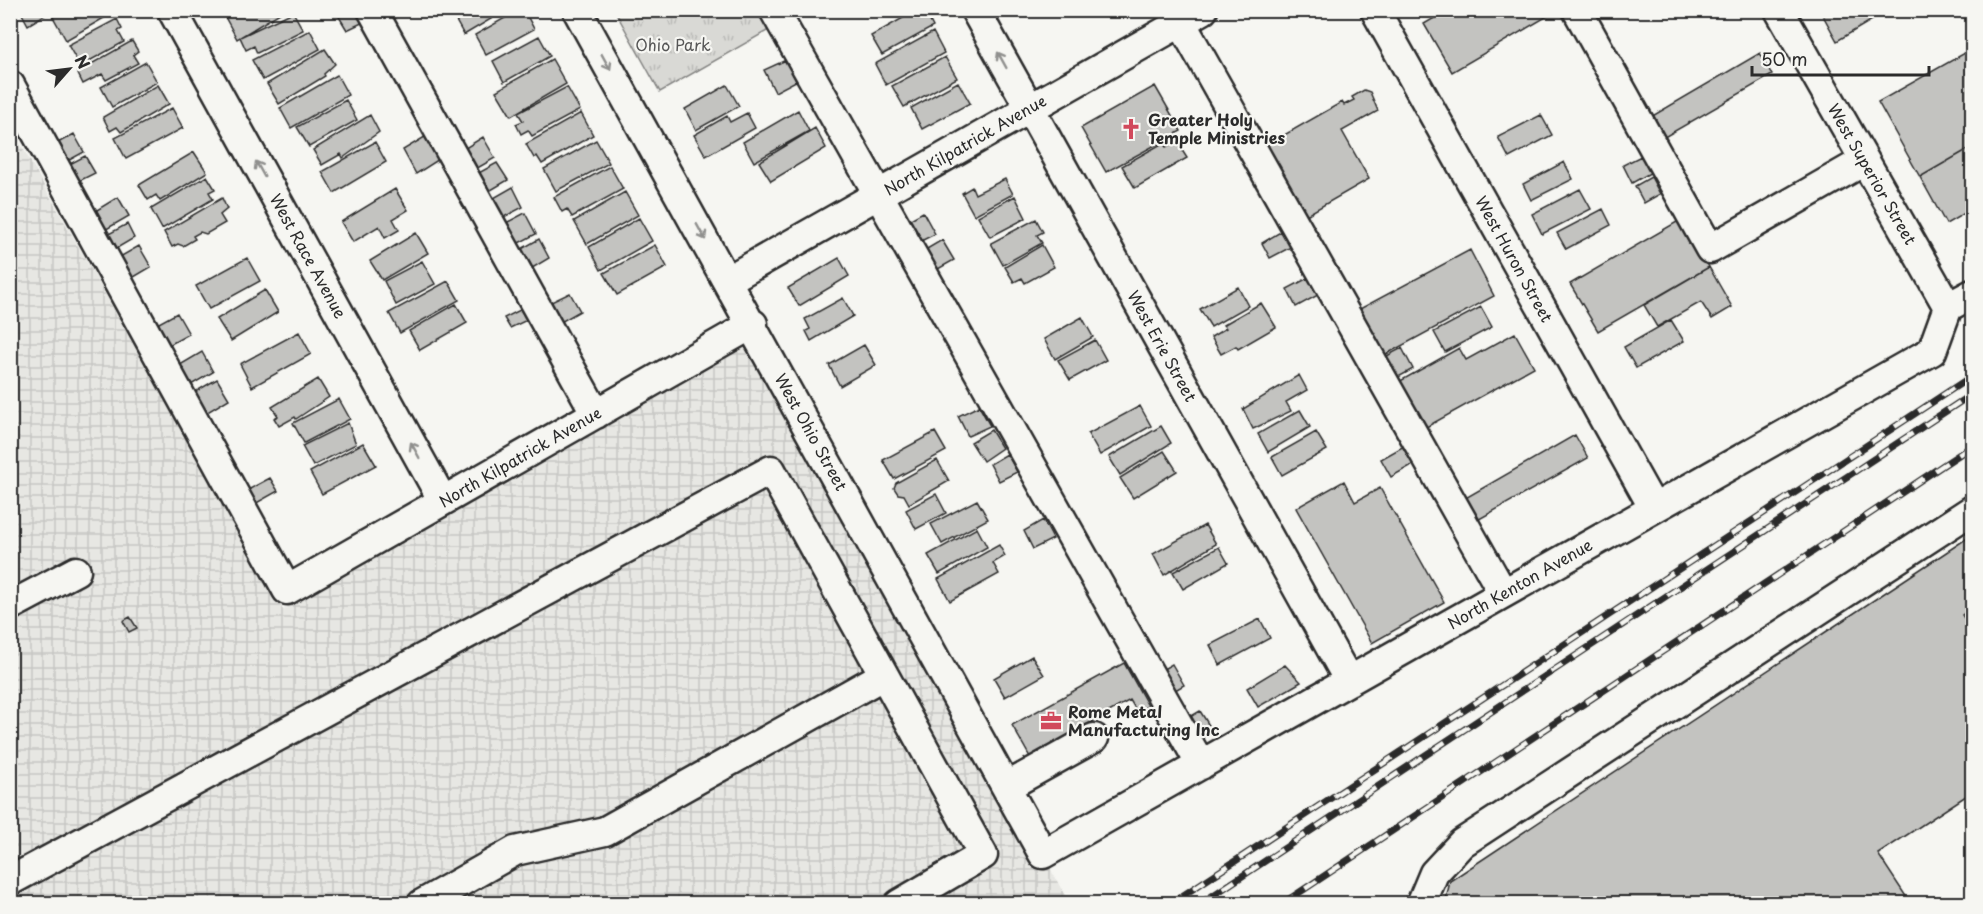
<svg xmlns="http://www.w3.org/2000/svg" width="1983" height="914" viewBox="0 0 1983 914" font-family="'Playpen Sans',sans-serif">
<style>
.industrial{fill:url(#industrial-grid)}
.park{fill:url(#park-tufts);stroke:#828280;stroke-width:1.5}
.building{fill:#c3c3c0;stroke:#2b2b2b;stroke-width:1.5}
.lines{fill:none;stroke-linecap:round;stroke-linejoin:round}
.minor-casing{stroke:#2b2b2b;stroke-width:33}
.minor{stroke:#f6f6f2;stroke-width:28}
.rail-casing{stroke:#2b2b2b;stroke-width:7}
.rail{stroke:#f6f6f2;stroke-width:4.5;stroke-dasharray:14;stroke-linecap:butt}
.oneway{stroke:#90908e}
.labels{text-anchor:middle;stroke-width:4.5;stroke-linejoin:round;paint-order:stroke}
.park-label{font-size:16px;fill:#565656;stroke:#f6f6f2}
.poi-label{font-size:16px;font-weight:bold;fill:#2b2b2b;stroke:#f6f6f2;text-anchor:start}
.street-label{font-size:16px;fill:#2b2b2b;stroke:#f6f6f2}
</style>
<defs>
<pattern id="industrial-grid" width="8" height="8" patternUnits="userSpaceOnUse" patternTransform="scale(1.5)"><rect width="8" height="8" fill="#e7e7e3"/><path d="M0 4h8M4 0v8" fill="none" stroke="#c6c6c3"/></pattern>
<pattern id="park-tufts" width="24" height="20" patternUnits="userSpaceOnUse" patternTransform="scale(1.5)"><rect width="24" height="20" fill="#d9d9d5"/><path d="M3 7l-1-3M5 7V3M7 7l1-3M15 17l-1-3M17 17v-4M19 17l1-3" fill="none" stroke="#babab7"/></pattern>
</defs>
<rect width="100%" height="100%" fill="#f6f6f2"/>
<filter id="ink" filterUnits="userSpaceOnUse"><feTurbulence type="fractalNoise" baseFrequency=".0167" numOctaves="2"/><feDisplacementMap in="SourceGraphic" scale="12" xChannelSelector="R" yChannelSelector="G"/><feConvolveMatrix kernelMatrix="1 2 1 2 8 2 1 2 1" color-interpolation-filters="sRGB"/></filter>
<g filter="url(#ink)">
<path class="industrial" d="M10,125l273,485 465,-269 262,454 58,106 -5,3 -1052,-1z"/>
<path class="park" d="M615,11h150l9,16 -114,65z"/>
<path class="building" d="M23,10h30l-25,15 -7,-13z
M60,10h56v1l-50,29 -14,-25z
M237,10h48l-48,29 -12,-22z
M347,10h13l6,11 -19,9 -9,-15z
M454,10h52l-42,25 -13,-23z
M519,10h5l10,19 -48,26 -11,-20z
M917,10h7l9,17 -51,28 -11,-19z
M1448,10h110l-106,62 -28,-48z
M1820,10h69l-52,31z
M293,12l10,18 -46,23 -3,-7 -8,4 -6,-13z
M117,19l5,10 -4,2 6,11 -44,24 -12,-21z
M310,30l10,19 -57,31 -11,-20z
M933,32l11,21 -58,32 -11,-21z
M539,36l11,20 -46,26 -11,-21z
M132,41l6,10 -5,4 5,8 -32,17 -4,-6 -19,10 -6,-12z
M325,49l10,15 -11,10 1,2 -46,28 -12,-20z
M1972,49v98l-52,30 -42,-75z
M1760,53l12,22 -111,64 -12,-21z
M945,57l12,21 -53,29 -12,-21z
M552,59l14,25 -55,32 -15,-25z
M786,60l10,21 -21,11 -11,-22z
M146,62l11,20 -45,25 -11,-20z
M337,75l11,20 -57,33 -11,-20z
M958,82l12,21 -48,26 -11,-21z
M158,85l11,19 -48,28 -4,-5 -7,4 -7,-14z
M727,85l12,21 -43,24 -11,-21z
M1155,86l26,45 -75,41 -25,-44z
M567,87l13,23 -48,26 -4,-6 -7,4 -5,-10 7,-3 -5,-8z
M1364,90l6,2 8,19 -36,20 27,48 -66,38 -40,-70 79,-45 2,3 10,-5 -2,-3z
M346,100l11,20 -48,27 -12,-20z
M172,108l11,20 -57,31 -11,-21z
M798,110l11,21 -55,31 -11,-20z
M581,113l12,22 -51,29 -5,-8 -3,2 -8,-14z
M747,113l8,15 -49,28 -12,-21 33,-19 3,6z
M370,115l9,17 -36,26 -2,-4 -19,11 -9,-15z
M1541,115l11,20 -43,23 -11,-21z
M815,128l11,20 -55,33 -12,-19z
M74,134l10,18 -20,11 -10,-18z
M428,135l13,23 -25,16 -13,-24z
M483,137l12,21 -21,12 -12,-20z
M596,140l13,23 -53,28 -12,-22z
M1176,141l11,17 -52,30 -13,-22 41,-23 3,4z
M375,142l11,20 -52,31 -12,-21z
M1972,147v62l-26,15 -26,-47z
M194,152l13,20 -47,29 -4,-6 -8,5 -9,-15z
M85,156l10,17 -20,10 -9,-17z
M1641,156l9,17 -18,10 -9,-18z
M1564,162l9,17 -42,21 -8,-16z
M497,163l11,17 -22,13 -11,-18z
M610,166l13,23 -51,28 -5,-8 -5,3 -8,-15z
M207,176l8,13 -6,3 4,7 -51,30 -11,-20z
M1651,177l9,17 -16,9 -9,-17z
M1005,179l8,15 -39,21 -12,-22 10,-6 3,7z
M513,187l10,20 -21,11 -10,-19z
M395,189l13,21 -15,9 6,11 -14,8 -6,-12 -26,16 -12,-20z
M1580,189l11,20 -49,25 -10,-20z
M625,192l13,23 -51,29 -13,-23z
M1015,196l11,22 -36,19 -12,-21z
M118,197l11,19 -26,15 -11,-18z
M222,198l5,11 -7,6 5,8 -19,11 -6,-2 -7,4 2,3 -12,7 -5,-2 -6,3 -8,-15z
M1603,209l8,16 -45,24 -9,-16z
M923,212l12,22 -18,9 -12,-21z
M525,213l11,21 -21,11 -11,-21z
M639,218l13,23 -51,29 -12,-23z
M1036,219l7,13 -6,3 5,8 -39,22 -12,-22z
M1682,219l27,48 -111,64 -28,-47z
M127,224l7,14 -22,13 -7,-15z
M1282,231l9,16 -21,11 -8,-15z
M416,233l12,20 -46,27 -12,-19z
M539,239l10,19 -20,12 -11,-19z
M942,240l12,20 -23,13 -11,-20z
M655,245l12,22 -50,28 -13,-22z
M1042,245l12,22 -29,16 -3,-5 -8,4 -9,-15z
M139,246l12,21 -22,13 -11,-22z
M1470,250l24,46 -113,61 -25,-46z
M247,258l13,23 -51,28 -13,-23z
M839,258l10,18 -50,30 -11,-18z
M422,261l13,23 -39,21 -12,-24z
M1709,267l23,40 -20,12 -11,-17 -44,25 -13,-22z
M1308,278l10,17 -22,12 -9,-18z
M448,281l11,19 -59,33 -11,-20z
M1238,287l10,19 -37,21 -11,-18z
M265,290l13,22 -47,29 -14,-22z
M570,293l10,18 -21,12 -10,-20z
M843,298l10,18 -42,25 -5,-10 4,-2 -5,-10z
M1261,303l15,24 -38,22 -2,-3 -15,8 -10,-17 15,-9 -3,-3z
M456,304l11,19 -47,27 -11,-19z
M1481,307l11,20 -47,25 -11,-20z
M522,309l5,11 -17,8 -6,-10z
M177,313l12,21 -20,11 -12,-21z
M1082,317l11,20 -38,22 -11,-20z
M1671,320l13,21 -48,27 -12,-21z
M299,332l12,22 -59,33 -12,-23z
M1515,333l19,34 -113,63 -26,-46 64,-36 7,12z
M1095,340l11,20 -36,20 -12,-20z
M864,345l12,20 -36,21 -11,-21z
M1402,348l11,21 -18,10 -12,-21z
M202,352l11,20 -22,13 -11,-20z
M1299,375l8,15 -21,12 5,9 -38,18 -10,-20z
M217,379l12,20 -23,14 -11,-21z
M318,379l11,18 -33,22 -1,-2 -16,9 -5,-8 4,-2 -6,-9z
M339,399l11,20 -46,24 -11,-20z
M979,406l11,20 -22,10 -10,-20z
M1140,406l11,20 -51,29 -12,-21z
M1300,410l10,17 -42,25 -10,-18z
M348,423l8,21 -43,22 -11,-20z
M1161,426l10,17 -51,32 -11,-18z
M991,430l11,18 -19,13 -12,-19z
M935,432l11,19 -52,28 -11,-19z
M1316,432l11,18 -45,25 -10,-18z
M1575,435l13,23 -114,64 -12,-22z
M363,443l13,22 -54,29 -12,-22z
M1404,446l10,18 -23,13 -10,-18z
M1164,451l13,20 -44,27 -13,-20z
M1007,454l10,18 -18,9 -9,-17z
M937,460l12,21 -40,23 -5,-9 -6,-1 -4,-6 2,-5z
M270,478l8,13 -25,14 -7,-14z
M1344,481l11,21 25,-14 64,114 -72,41 -76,-135z
M936,494l10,19 -30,16 -10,-19z
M977,500l11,19 -46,25 -11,-20z
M1043,520l10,19 -20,10 -9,-18z
M1205,525l11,19 -52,31 -11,-21z
M977,528l10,19 -48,27 -11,-19z
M1972,535v73l-10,7 10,15v162l-94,62 33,50h-466l5,-23z
M999,545l6,11 -12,7 6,11 -49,27 -12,-22z
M1219,547l9,16 -45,26 -10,-17z
M130,617l7,11 -8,4 -6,-11z
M1260,619l10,19 -50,27 -10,-20z
M1032,656l12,19 -39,22 -11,-19z
M1124,663l24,43 -11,6 -7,-12 -100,57 -18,-32z
M1172,664l12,21 -14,8 -12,-21z
M1285,665l16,17 -43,25 -11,-19z
M1200,711l12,19 -17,10 -12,-19z"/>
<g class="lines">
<defs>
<path id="minor" d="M172,10l271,491
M372,10l224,404
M577,10l466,844 889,-503 16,-44 24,-13
M774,10l427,755
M975,10l374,671
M1174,10l329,583
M1375,10l278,497
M1577,10l133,239 154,-88
M1779,10l169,297
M10,85l277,505 466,-266
M728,280l475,-270
M10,606l66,-35
M884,675l99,180 -84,49
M1006,787l88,-49
M10,881l761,-411 113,205 -279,156 -90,20 -93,53
M1421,904l13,-31 28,-30 510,-333"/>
</defs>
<use href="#minor" class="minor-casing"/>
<use href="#minor" class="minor"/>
<defs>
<path id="rail" d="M1170,904l802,-528
M1200,904l772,-510
M1282,904l690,-458"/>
</defs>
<use href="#rail" class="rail-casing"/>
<use href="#rail" class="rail"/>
</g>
<defs><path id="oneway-shaft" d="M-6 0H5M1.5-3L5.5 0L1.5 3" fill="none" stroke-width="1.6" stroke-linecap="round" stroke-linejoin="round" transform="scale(1.5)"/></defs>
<g class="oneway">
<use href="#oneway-shaft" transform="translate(1002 60) rotate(-119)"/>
<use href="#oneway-shaft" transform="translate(606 62) rotate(61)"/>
<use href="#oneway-shaft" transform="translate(260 169) rotate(-119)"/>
<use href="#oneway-shaft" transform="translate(701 232) rotate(61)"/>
<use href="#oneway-shaft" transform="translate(415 450) rotate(-119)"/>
</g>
</g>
<defs>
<symbol id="church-bare" viewBox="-9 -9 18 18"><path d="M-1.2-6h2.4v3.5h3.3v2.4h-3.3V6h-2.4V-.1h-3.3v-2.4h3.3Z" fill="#d1495b" stroke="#f6f6f2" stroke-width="2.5" paint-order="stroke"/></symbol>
<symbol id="office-bare" viewBox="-9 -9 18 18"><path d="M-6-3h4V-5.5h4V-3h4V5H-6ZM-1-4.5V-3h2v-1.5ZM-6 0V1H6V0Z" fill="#d1495b" stroke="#f6f6f2" stroke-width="2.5" paint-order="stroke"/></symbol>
</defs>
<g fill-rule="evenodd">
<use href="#church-bare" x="1116" y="114" width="30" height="30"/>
<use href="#office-bare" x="1036" y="706" width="30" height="30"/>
</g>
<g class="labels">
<g class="park-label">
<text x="673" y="51">Ohio Park</text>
</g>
<g class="poi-label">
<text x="1148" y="126">Greater Holy<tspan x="1148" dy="18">Temple Ministries</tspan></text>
<text x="1068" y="718">Rome Metal<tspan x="1068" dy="18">Manufacturing Inc</tspan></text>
</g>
<g class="street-label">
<text transform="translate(965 145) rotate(-30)" y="6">North Kilpatrick Avenue</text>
<text transform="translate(1872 174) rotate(60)" y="6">West Superior Street</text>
<text transform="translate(308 256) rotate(61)" y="6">West Race Avenue</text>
<text transform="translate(1514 259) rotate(61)" y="6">West Huron Street</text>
<text transform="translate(1162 346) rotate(61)" y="6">West Erie Street</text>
<text transform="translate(811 432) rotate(61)" y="6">West Ohio Street</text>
<text transform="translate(520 457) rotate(-30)" y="6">North Kilpatrick Avenue</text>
<text transform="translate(1520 584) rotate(-30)" y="6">North Kenton Avenue</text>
</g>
</g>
<rect width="1983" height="914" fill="none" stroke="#f6f6f2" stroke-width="36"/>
<rect x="18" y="18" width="1947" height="878" fill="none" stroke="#2b2b2b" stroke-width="2" filter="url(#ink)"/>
<g transform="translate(69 69) rotate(62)" stroke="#f6f6f2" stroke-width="4.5" paint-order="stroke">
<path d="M0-4.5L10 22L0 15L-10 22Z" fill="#2b2b2b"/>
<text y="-9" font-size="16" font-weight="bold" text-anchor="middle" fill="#2b2b2b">N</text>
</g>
<path d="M1752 66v9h177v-9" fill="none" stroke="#2b2b2b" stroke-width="3"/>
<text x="1761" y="66" font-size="18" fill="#2b2b2b" stroke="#f6f6f2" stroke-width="4.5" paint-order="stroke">50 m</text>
</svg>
